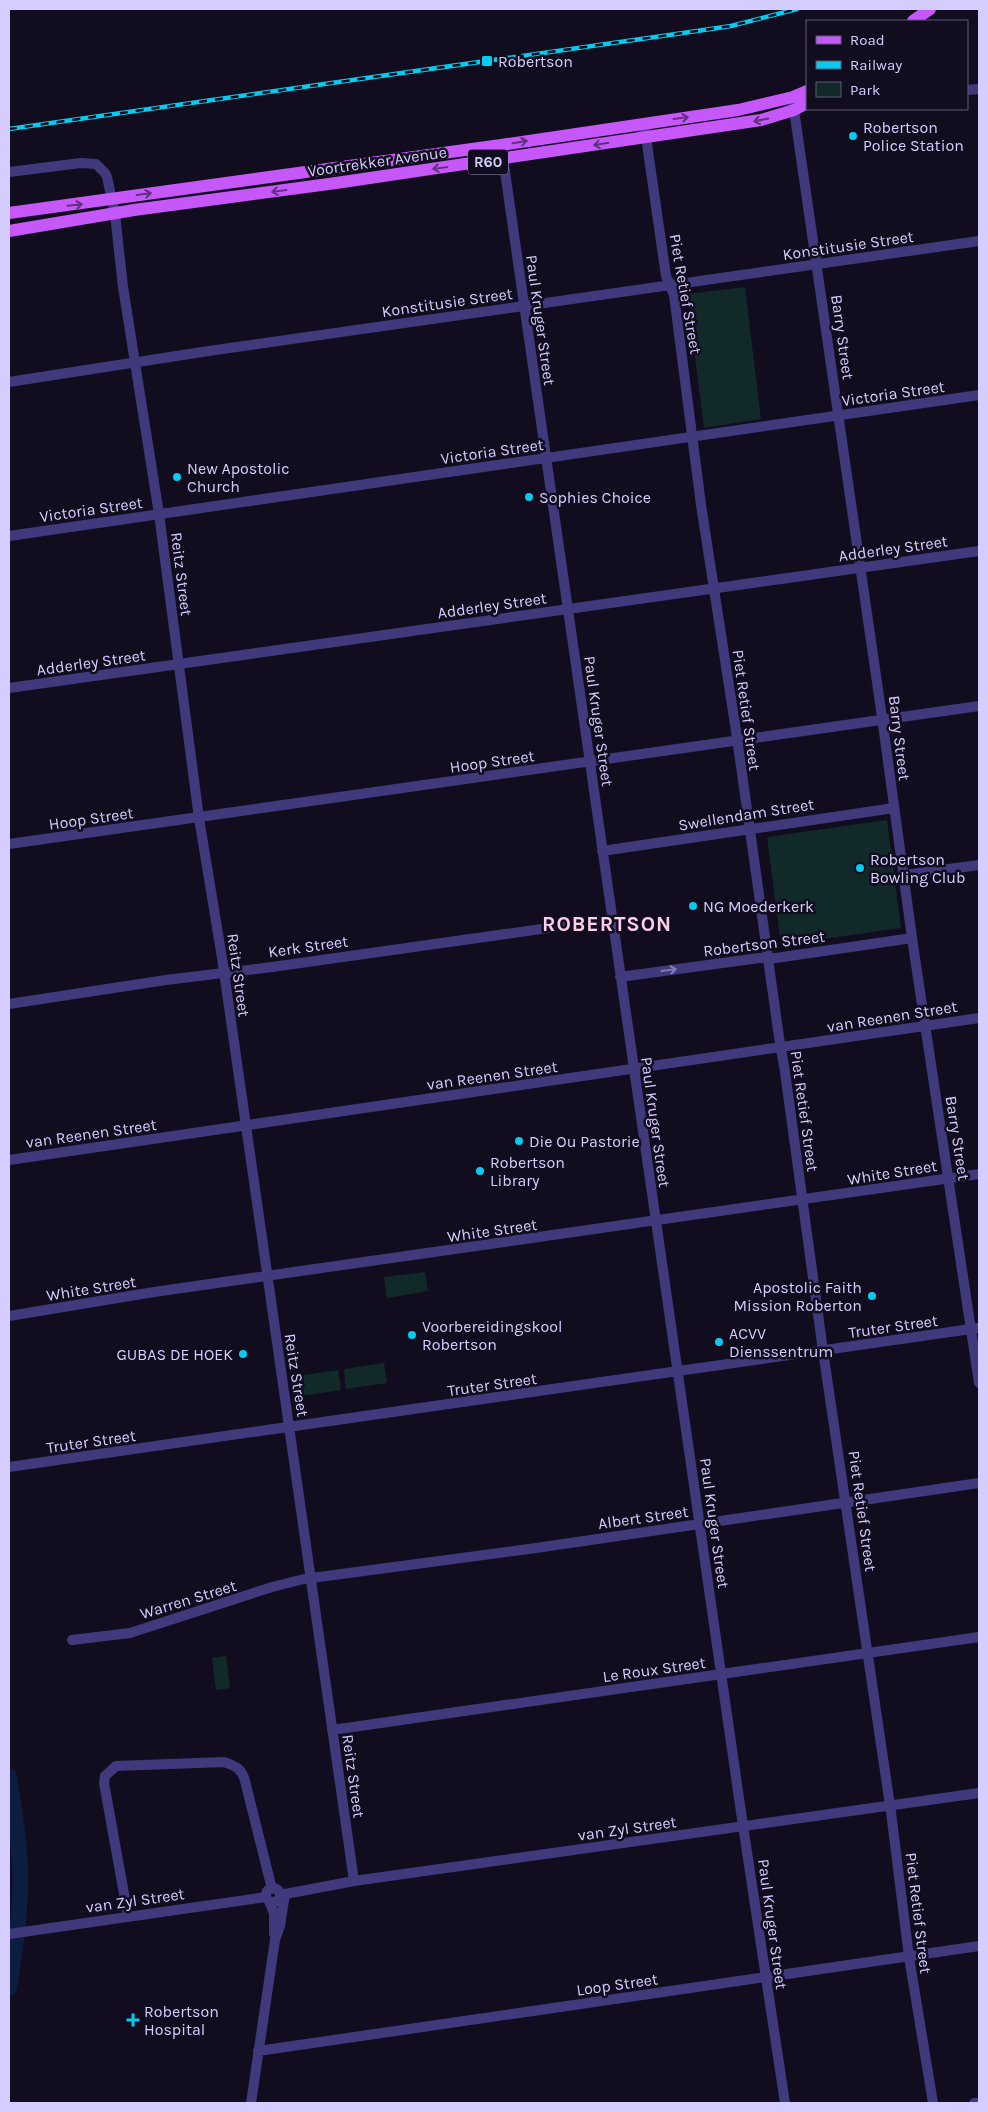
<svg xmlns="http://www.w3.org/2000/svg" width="988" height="2112" viewBox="0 0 988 2112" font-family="Karla,sans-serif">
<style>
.green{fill:#112929}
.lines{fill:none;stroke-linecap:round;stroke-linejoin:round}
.river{stroke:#0d1d3f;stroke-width:16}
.minor{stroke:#403a7d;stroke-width:10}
.major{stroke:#c658f9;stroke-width:12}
.rail-casing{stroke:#08cbef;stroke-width:4.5}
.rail{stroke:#110d1f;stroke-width:2.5;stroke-dasharray:8;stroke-linecap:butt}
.oneway{stroke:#622f81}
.oneway2{stroke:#837cb7}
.poi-dot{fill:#08cbef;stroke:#110d1f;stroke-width:2}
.labels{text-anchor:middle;stroke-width:5;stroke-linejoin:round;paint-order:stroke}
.shield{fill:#110d1f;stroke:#9a93ba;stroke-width:1}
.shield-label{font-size:15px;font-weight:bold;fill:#d5cdfd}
.poi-label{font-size:16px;fill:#d5cdfd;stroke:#110d1f;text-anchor:start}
.street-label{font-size:16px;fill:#d5cdfd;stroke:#110d1f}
.district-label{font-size:21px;font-weight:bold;letter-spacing:1px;fill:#fdcfea;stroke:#110d1f}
</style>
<rect width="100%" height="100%" fill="#110d1f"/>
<path class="green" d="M745,287l16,132 -57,9 -17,-134z
M887,820l14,108 -120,17 -14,-108z
M425,1272l3,19 -41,7 -3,-21z
M384,1363l3,20 -41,6 -2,-20z
M338,1370l3,20 -41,6 -2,-20z
M226,1656l4,32 -14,2 -4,-32z"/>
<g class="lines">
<path class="river" d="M9,1776c3,26 9,52 10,77 4,45 -3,91 -10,135"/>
<path class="minor" d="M967,90l12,-1
M793,103l88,607 31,228 67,445
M644,123l22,153 8,19 27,210 35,226 43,306 6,35 38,279 68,461 18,145 24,146
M502,151l240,1668 43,284
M9,172l72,-9 15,1 9,9 2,4 8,37 8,73 36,227 40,304 23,140 132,923
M9,382l193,-30 777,-111
M9,536l970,-141
M9,688l970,-137
M9,844l970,-138
M602,851l292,-43
M904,875l75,-10
M620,977l139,-19h17l136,-20
M9,1004l157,-24 106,-13 340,-48
M9,1160l970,-142
M9,1316l145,-24 825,-118
M9,1467l969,-139
M72,1640l58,-7 142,-46 32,-8 232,-31 443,-65
M332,1730l647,-93
M266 1895a7 7 0 1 1 14 0a7 7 0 1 1-14 0Z
M280,1895l74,-14 625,-88
M269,1901l5,12v21
M128,1916l-24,-133 1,-7 11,-10 108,-4c12,4 18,7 21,19l27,108
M9,1934l257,-37
M258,2051l721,-105
M251,2103l24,-163 5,-14 5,-32
M974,2103h5"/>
<path class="major" d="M913,21l17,-12
M9,213l492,-68 237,-35 55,-13 14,-6
M9,231l125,-21 202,-27 425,-63 33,-10 13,-7"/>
<defs>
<path id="rail" d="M9,129l688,-98 34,-5 66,-17"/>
</defs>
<use href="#rail" class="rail-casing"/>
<use href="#rail" class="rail"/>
</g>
<defs><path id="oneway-shaft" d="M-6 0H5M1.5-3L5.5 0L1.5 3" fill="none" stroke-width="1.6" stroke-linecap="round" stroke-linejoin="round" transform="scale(1.25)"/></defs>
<g class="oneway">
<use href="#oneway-shaft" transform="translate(681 118) rotate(-8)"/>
<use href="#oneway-shaft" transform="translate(761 120) rotate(168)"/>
<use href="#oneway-shaft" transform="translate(520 142) rotate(-9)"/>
<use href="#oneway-shaft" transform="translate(601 144) rotate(171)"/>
<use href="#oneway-shaft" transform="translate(440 168) rotate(172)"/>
<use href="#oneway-shaft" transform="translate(279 191) rotate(172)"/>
<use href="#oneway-shaft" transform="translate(144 194) rotate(-7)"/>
<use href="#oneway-shaft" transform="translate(75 205) rotate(-6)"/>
</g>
<use class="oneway2" href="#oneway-shaft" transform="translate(669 970) rotate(-8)"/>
<g class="poi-dot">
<rect x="481" y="55" width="12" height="12" rx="2.5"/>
<circle cx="853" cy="136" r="5"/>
<circle cx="177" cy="477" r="5"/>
<circle cx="529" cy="497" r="5"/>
<circle cx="860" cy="868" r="5"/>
<circle cx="693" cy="906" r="5"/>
<circle cx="519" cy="1141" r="5"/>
<circle cx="480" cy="1171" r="5"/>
<circle cx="872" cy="1296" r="5"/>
<circle cx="412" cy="1335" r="5"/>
<circle cx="719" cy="1342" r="5"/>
<circle cx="243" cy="1354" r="5"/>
<path d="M130.5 2012.5h5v5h5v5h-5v5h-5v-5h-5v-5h5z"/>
</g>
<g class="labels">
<rect class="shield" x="468" y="149.5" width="40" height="25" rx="4"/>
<g class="shield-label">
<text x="488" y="167">R60</text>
</g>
<g class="poi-label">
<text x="498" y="67">Robertson</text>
<text x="863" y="133">Robertson<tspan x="863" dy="18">Police Station</tspan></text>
<text x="187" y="474">New Apostolic<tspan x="187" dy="18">Church</tspan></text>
<text x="539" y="503">Sophies Choice</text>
<text x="870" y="865">Robertson<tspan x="870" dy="18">Bowling Club</tspan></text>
<text x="703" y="912">NG Moederkerk</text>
<text x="529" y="1147">Die Ou Pastorie</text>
<text x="490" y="1168">Robertson<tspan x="490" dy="18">Library</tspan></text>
<text x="862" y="1293" text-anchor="end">Apostolic Faith<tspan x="862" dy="18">Mission Roberton</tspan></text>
<text x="422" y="1332">Voorbereidingskool<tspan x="422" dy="18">Robertson</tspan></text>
<text x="729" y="1339">ACVV<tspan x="729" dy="18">Dienssentrum</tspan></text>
<text x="233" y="1360" text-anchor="end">GUBAS DE HOEK</text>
<text x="144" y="2017">Robertson<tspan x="144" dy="18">Hospital</tspan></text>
</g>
<g class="street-label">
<text transform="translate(377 161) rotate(-8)" y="6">Voortrekker Avenue</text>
<text transform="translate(848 245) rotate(-8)" y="6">Konstitusie Street</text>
<text transform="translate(686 294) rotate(80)" y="6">Piet Retief Street</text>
<text transform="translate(447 302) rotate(-8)" y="6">Konstitusie Street</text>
<text transform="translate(541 320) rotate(82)" y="6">Paul Kruger Street</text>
<text transform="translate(843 337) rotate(82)" y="6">Barry Street</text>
<text transform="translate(893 393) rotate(-8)" y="6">Victoria Street</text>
<text transform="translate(492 451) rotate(-8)" y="6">Victoria Street</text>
<text transform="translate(91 509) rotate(-8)" y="6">Victoria Street</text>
<text transform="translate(893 548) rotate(-8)" y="6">Adderley Street</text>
<text transform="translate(182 574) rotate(83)" y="6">Reitz Street</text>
<text transform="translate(492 605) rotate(-8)" y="6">Adderley Street</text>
<text transform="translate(91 662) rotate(-8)" y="6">Adderley Street</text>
<text transform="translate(747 710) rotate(82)" y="6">Piet Retief Street</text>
<text transform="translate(599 721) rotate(82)" y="6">Paul Kruger Street</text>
<text transform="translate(900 738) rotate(83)" y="6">Barry Street</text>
<text transform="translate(492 761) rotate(-8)" y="6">Hoop Street</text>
<text transform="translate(746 814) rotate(-9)" y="6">Swellendam Street</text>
<text transform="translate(91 818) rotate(-8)" y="6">Hoop Street</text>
<text transform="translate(764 943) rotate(-7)" y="6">Robertson Street</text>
<text transform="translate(308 946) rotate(-8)" y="6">Kerk Street</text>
<text transform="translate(239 975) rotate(82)" y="6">Reitz Street</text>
<text transform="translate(892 1016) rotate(-9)" y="6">van Reenen Street</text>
<text transform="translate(492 1075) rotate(-8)" y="6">van Reenen Street</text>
<text transform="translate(805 1111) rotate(82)" y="6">Piet Retief Street</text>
<text transform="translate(656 1122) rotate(82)" y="6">Paul Kruger Street</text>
<text transform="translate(91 1133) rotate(-8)" y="6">van Reenen Street</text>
<text transform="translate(958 1138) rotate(81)" y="6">Barry Street</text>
<text transform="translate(892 1172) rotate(-9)" y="6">White Street</text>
<text transform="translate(492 1230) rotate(-8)" y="6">White Street</text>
<text transform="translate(91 1288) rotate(-9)" y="6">White Street</text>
<text transform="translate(893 1326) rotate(-8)" y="6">Truter Street</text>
<text transform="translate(297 1375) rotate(81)" y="6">Reitz Street</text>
<text transform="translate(492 1384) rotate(-8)" y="6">Truter Street</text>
<text transform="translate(91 1441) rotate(-8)" y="6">Truter Street</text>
<text transform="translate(863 1511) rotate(82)" y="6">Piet Retief Street</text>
<text transform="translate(643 1517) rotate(-8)" y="6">Albert Street</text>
<text transform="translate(715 1523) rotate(82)" y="6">Paul Kruger Street</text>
<text transform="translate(188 1599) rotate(-17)" y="6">Warren Street</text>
<text transform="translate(654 1669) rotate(-8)" y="6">Le Roux Street</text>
<text transform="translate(354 1776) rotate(82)" y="6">Reitz Street</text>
<text transform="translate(627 1828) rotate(-8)" y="6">van Zyl Street</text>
<text transform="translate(135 1900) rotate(-8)" y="6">van Zyl Street</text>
<text transform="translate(919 1913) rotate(83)" y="6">Piet Retief Street</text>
<text transform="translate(773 1924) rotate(82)" y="6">Paul Kruger Street</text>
<text transform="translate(617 1984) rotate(-8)" y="6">Loop Street</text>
</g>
<g class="district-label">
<text x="607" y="931">ROBERTSON</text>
</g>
</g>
<rect width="988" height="2112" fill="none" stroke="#d5cdfd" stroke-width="20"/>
<rect x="806" y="20" width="162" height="90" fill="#110d1f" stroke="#5f5a78"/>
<rect x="816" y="36" width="25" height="8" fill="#c658f9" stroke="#5f5a78"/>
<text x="850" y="45" font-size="15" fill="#d5cdfd">Road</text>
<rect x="816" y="61" width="25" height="8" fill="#08cbef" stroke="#5f5a78"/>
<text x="850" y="70" font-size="15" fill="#d5cdfd">Railway</text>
<rect x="816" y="82" width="25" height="15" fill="#112929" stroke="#5f5a78"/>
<text x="850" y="95" font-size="15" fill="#d5cdfd">Park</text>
</svg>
